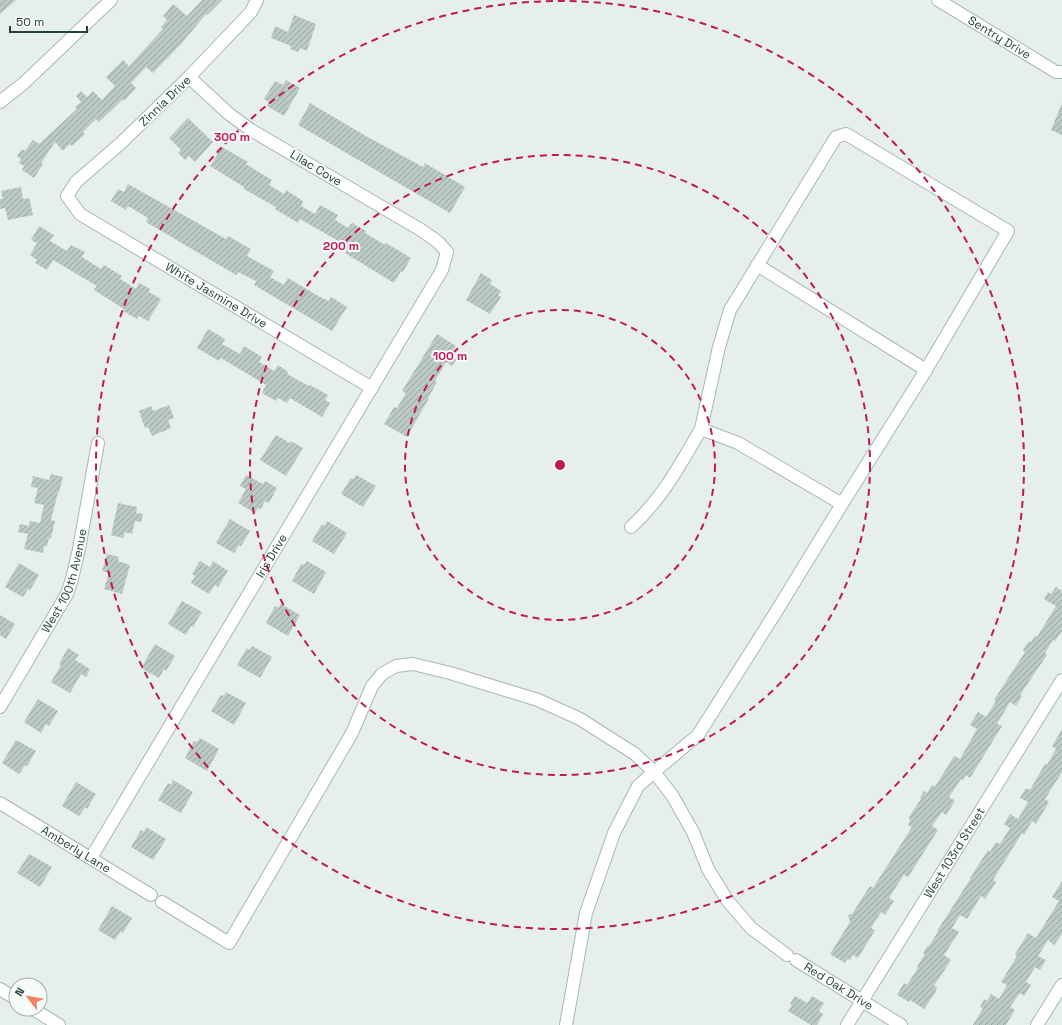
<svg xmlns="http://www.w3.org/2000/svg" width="1062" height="1025" viewBox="0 0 1062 1025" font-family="'Space Grotesk',sans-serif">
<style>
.building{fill:url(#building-hatch)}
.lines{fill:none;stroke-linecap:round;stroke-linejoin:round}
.minor-casing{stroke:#a8b8b2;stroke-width:14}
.minor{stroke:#fff;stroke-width:12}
.ring{fill:none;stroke:#c2185b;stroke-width:2;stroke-dasharray:7 5}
.labels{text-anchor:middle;stroke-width:4;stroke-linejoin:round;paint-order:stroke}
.street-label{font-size:12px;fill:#24423a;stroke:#f7fbf9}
.centre{fill:#c2185b;stroke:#f7fbf9;stroke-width:2}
.ring-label{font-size:12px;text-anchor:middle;font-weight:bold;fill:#c2185b;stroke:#f7fbf9;stroke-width:4;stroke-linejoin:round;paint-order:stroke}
</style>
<defs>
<pattern id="building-hatch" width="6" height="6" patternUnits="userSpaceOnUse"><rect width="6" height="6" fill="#bbcac4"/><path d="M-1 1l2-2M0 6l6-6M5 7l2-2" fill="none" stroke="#98a6a0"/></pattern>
</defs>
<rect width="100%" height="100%" fill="#e6efeb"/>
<path class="building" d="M0,0h16l-16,14z
M202,0h20l-15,15 -1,-1 -25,30 -28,29 -7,-6 -15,16 5,5 -12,13 -1,-2 -24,23 -3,-3 -13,13 2,2 -13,12 -2,-2 -7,7 -8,-9 -14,21 2,1 -9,14 -12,-8 2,-4 -5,-3 2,-4 -4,-3 5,-7 3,2 8,-11 6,4 38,-35 -2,-2 6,-5 -5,-6 5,-5 6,6 6,-6 9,9 13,-14 -9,-9 17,-17 6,6 34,-37 -2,-2 6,-7 -4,-4 10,-12 14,12z
M294,15l22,9 -9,27 -7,-3 -2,4 -8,-3 1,-3 -20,-8 4,-12 13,6z
M286,80l14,8 -16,28 -17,-10 2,-4 -5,-3 11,-18 8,4z
M310,103l54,32 59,32 2,-4 40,24 -15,26 -152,-88z
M1062,103v32l-11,-5z
M188,118l25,24 -18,20 -6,-6 -4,4 -7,-7 3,-3 -12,-12z
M222,147l26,15 -2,2 26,16 -3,5 15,9 2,-4 17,11 -2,5 14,8 5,-9 18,10 -3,5 13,8 4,-5 14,8 -1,2 20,12 1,-2 25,15 -8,14 -2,-1 -7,12 -49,-30 2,-3 -8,-5 1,-3 -40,-23 -2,4 -23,-14 1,-2 -32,-18v-2l-34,-21z
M128,184l98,55 2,-3 23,13 -4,7 27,15 -4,6 14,8 4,-7 32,19 9,4 2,-4 16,10 -15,24 -78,-46 2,-4 -18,-9 -2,3 -90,-53 2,-4 -20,-12 -2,4 -15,-9 7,-12 6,3z
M21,187l2,12 6,-1 4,17 -25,5 -3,-12 -5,1v-10h3l-2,-8z
M39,226l15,9 -4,6 17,10 4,-6 14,7 -3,5 19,12 3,-4 18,11 -2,3 16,10 3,-6 11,6 -1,3 12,7 -13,22 -9,-5 -2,3 -14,-8 1,-2 -30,-19 3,-4 -44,-26 -6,10 -12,-7 2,-3 -7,-5 7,-12 -6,-3z
M481,273l11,7 -2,4 11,7 -3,4 3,2 -11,17 -24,-14z
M208,329l17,10 -3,5 18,10 4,-8 18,11 -3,5 15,9 4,-6 10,7 -1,2 22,12 1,-1 18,10 -3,5 5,3 -8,14 -32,-19 -3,5 -9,-5 -2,3 -14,-8 4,-8 -45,-27 -2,3 -22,-13z
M437,334l19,12 -6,9 7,4 -5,7 -6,-4 -11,19 2,1 -9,16h1l-22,39 -23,-13 10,-17 3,1 9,-15 -4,-2z
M169,405l5,13 -6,2 3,8 -19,8 -4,-9 -3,1 -6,-17 12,-5 2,5z
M276,435l14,8 1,-2 12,7 -17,28 -26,-16z
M51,474l12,3 -4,16 -1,-1 -7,28 4,1 -4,17h-2l-2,8h-3l-1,7 -19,-4 4,-15 -10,-2 2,-8 9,2 1,-5 10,2 4,-18 -10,-2 4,-15 -7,-1 2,-11 16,4z
M246,475l17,9 2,-3 12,7 -8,15 -4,-2 -4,8 -3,-1 -3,5 -17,-10 8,-14 -6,-3z
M356,475l20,11 -13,21 -22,-13 10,-16 3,1z
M118,503l19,4 -1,6 7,1 -2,8 -6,-1 -3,13 -7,-2 -2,6 -12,-3z
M230,519l20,12 -9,15 -2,-1 -5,8 -18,-10z
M327,521l20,12 -13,21 -22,-13 10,-17 3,2z
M107,554l12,3 -1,4 12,4 -8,29 -18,-5 5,-16 -7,-2z
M200,561l10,6 3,-6 15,10 -10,16 -3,-2 -6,9 -18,-11 4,-7 -3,-2z
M307,561l19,11 -12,22 -22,-13 9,-17 3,1z
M19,563l20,12 -9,15 -2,-1 -5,8 -18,-10z
M1056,587l6,4v40l-7,10 -2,-1 -8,13 2,2 -27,40 2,1 -6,10 -6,-4 -13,22 5,2 -32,52 -4,-3 -3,5 -2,-1 -12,18 6,4 -9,14 -4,-3 -10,14 6,4 -30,47 -4,-2 -3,4 -12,19 5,3 -9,14 -4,-3 -10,16 4,2 -17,28 -5,-3 -3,5 -3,-1 -2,4 -15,-9 20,-32 -2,-7 4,-1 18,-28 3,2 39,-61 -4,-2 2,-4 -1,-4 12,-18 -1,-1 4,-7 3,2 5,-8 3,2 19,-31 6,3 17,-30 -7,-4 8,-13 8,5 10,-16 -2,-1 31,-48 -2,-2 6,-9 2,1 4,-6 2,1 19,-31 -12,-7 4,-7 3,2z
M182,601l20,11 -9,15 -2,-1 -5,9 -18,-11z
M281,604l19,11 -12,21 -22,-13 9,-17 3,2z
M0,615l15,9 -9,15 -6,-4z
M155,644l20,12 -9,15 -2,-2 -5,9 -18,-10z
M252,646l20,11 -12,21 -23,-13 10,-17 3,2z
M68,648l11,7 -4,5 15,9 -4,8 -5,-3 -11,19 -19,-11 10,-17 -2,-1z
M226,692l20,11 -12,22 -23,-14 10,-16 3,1z
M38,699l20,12 -9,15 -3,-2 -5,9 -17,-11z
M1062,729v43l-17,27 4,3 -13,22 -4,-3 -8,14 -2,-2 -29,47 3,2 -11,17 -4,-3 -14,23 -7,-4 -8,13 7,4 -15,23 7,5 -17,26 3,1 -2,6 -11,16 -14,-9 -1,2 -12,-7 7,-12 3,2 11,-17 -1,-1 8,-13 -2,-1 5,-8 1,1 9,-14 -1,-1 34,-53h-1l18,-28 2,2 6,-10 4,2 10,-16 -6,-4 6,-10 8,5 10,-17 -8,-4 6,-10 4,2 15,-26 2,1 9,-16 -4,-3z
M200,738l19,11 -12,22 -22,-13 9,-17 3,1z
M16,740l20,11 -9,15 -2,-1 -6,9 -17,-11z
M173,780l20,12 -12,21 -23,-13 10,-17 3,2z
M76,782l20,12 -9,15 -2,-2 -6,9 -17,-10z
M146,827l20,12 -13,21 -22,-13 10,-17 3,2z
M29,854l23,13 -12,20 -23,-14z
M1062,881v53l-8,11 -6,-5 -10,16 8,4 -6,10 -5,-3 -9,15 5,3 -7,11 -4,-3 -10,14 5,3 -9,15h-33l10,-17 -3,-1 4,-8 3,2 4,-7 8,5 8,-14 -6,-3 16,-26 -2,-2 13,-21 8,5 23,-37 -7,-4z
M112,906l20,12 -9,15 -2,-2 -6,9 -17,-10z
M795,996l12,7 5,-7 12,7 -5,8 4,3 -6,11h-6l-23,-14 4,-6 -2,-1z"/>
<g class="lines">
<defs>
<g id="minor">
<path id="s1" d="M257,0l-6,12 -62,65 -68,66 -45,39 -9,14 13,18 292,174"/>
<path id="s2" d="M938,0l118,72h6"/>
<path d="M0,102l24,-19 87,-83"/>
<path d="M757,265l169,105"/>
<path d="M631,527c31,-28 49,-62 70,-98"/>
<path id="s3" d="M0,707l67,-113 5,-15 7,-30 19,-106"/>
<path id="s4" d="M0,803l151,92"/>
<path id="s5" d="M91,858l351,-588 5,-18 -9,-10 -17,-12 -170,-100 -22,-16 -40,-37"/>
<path d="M162,902l67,41 123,-210 20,-47 10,-12 14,-8 17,-2 37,9 88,27 42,19 55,35 19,18 -16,14 -24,47 -28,80 -20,112"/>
<path d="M787,955l-36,-27 -24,-28 -19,-31 -15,-37 -21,-37 -18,-23 44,-37 78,-123 66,-108 -104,-61 -37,-14 18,-82 11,-37 106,-173 10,-3 162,97 -82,139 -84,134"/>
<path id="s6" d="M796,960l105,65"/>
<path d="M0,989l16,10"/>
<path d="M33,1009l26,16"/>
<path id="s7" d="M847,1025l215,-345"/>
<path d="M1037,1025l25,-40"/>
</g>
</defs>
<use href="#minor" class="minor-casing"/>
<use href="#minor" class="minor"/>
</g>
<g class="ring">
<circle cx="560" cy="465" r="155"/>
<circle cx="560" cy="465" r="310"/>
<circle cx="560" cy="465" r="464"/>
</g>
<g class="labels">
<g class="street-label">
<text dy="4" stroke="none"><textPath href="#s2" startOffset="72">Sentry Drive</textPath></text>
<text transform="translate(165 101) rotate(-44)" y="4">Zinnia Drive</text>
<text transform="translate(316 168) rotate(31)" y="4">Lilac Cove</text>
<text dy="4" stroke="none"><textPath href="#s1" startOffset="455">White Jasmine Drive</textPath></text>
<text dy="4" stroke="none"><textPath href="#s5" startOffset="352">Iris Drive</textPath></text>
<text dy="4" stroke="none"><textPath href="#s3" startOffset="143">West 100th Avenue</textPath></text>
<text dy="4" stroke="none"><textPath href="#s4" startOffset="89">Amberly Lane</textPath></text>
<text dy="4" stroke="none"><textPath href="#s7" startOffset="203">West 103rd Street</textPath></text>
<text dy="4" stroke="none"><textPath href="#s6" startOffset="50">Red Oak Drive</textPath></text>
</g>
</g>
<circle cx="560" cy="465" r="6" class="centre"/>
<g class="ring-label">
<text x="232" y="141">300 m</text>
<text x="341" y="250">200 m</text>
<text x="450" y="360">100 m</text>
</g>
<g transform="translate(28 997) rotate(301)"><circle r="19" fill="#f7fbf9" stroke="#a3b1ad"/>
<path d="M0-3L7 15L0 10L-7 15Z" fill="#f4845f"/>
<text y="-6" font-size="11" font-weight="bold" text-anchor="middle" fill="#24423a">N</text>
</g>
<path d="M10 26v6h77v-6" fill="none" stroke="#24423a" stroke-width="2"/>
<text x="16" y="26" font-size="12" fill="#24423a" stroke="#f7fbf9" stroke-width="3" paint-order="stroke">50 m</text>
</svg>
